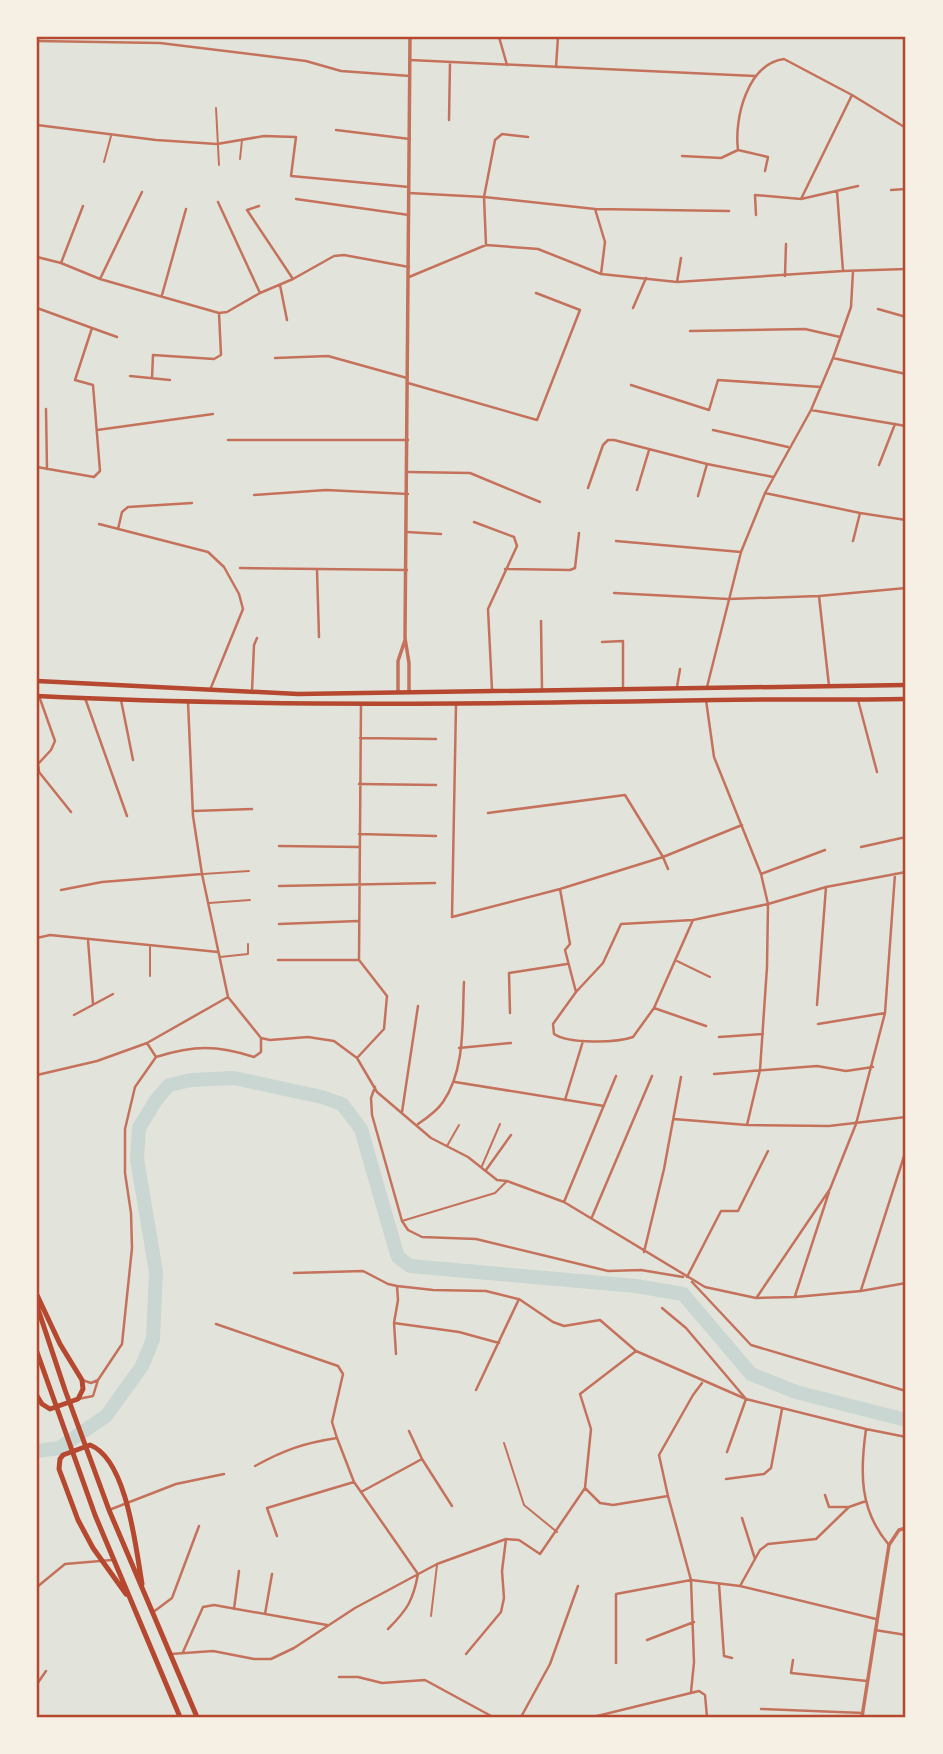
<svg xmlns="http://www.w3.org/2000/svg" width="943" height="1754" viewBox="0 0 943 1754" font-family="'Asap Condensed',sans-serif">
<style>
.green{fill:#e2e4dc}
.lines{fill:none;stroke-linecap:round;stroke-linejoin:round}
.river{stroke:#c9d6d2;stroke-width:14}
.service{stroke:#c5725c;stroke-width:2}
.minor{stroke:#c5725c;stroke-width:2.5}
.tertiary{stroke:#c5725c;stroke-width:3.5}
.secondary{stroke:#b5482f;stroke-width:4.5}
.trunk{stroke:#b5482f;stroke-width:5}
.neatline{fill:none;stroke:#b5482f;stroke-width:2.5}
</style>
<rect width="100%" height="100%" fill="#f6efe4"/>
<path class="green" d="M37,37h869v1680h-869z"/>
<g class="lines">
<path class="river" d="M37,1451l22,-3 47,-32 36,-50 11,-27 3,-67 -19,-113 2,-31 17,-28 13,-15 22,-5 43,-2 88,19 20,7 19,25 33,115 4,13 12,9 226,20 47,8 68,80 45,18 110,28"/>
<path class="service" d="M216,108l3,57
M240,159l2,-19
M104,162l7,-26
M203,874l46,-3
M209,903l41,-3
M150,947v29
M220,957l28,-3v-10
M677,961l33,16
M447,1146l12,-21
M482,1166l18,-42
M402,1221l93,-28 11,-11
M504,1443l20,62 33,27
M431,1616l6,-51"/>
<path class="minor" d="M499,37l8,28
M37,41l123,2 146,18 35,10 69,5
M410,60l345,16
M556,67l2,-30
M449,120l1,-58
M37,125l119,15 61,4 47,-8 32,1 -5,39 118,11
M336,130l74,9
M738,150l30,7 -3,14
M682,156l39,2 17,-8c-4,-31 9,-86 46,-91l68,36 54,33
M891,190l15,-1
M837,191l6,80
M409,193l75,4 111,12 134,2
M296,199l113,16
M801,199l51,-104
M218,202l42,91
M259,206l-12,4 46,69
M595,209l10,33 -4,32
M756,215l-1,-20 46,4 57,-13
M486,245l-2,-48 11,-57 7,-6 26,3
M37,257l24,6 39,16 119,34 8,-1 33,-19 33,-14 41,-23 10,-1 65,12
M61,263l22,-57
M785,276l1,-32
M409,277l77,-32 52,4 63,25 76,8 166,-11 63,-2
M100,279l42,-87
M677,282l4,-24
M280,285l7,35
M162,295l24,-86
M37,308l55,20 -17,52 18,5 7,86 -6,6 -57,-10
M633,308l13,-30
M878,309l28,8
M92,328l25,9
M690,331l115,-2 35,8
M275,358l53,-2 79,22
M833,358l73,16
M130,376l40,4
M152,378l1,-23 61,4 7,-4 -2,-42
M408,383l129,37 43,-110 -44,-17
M631,385l78,25 9,-30 103,7
M46,409l1,60
M811,410l95,16
M97,430l116,-16
M713,430l75,17
M228,440h180
M879,465l16,-41
M408,472l62,1 70,29
M588,488l15,-43 5,-5h6l93,24 66,13
M637,490l12,-40
M765,493l95,20 46,7
M254,495l72,-5 82,4
M698,496l9,-32
M474,522l40,15 3,9 -29,63 4,81
M99,524l109,28 16,15 15,27 4,15 -33,81
M118,529l4,-17 6,-5 64,-4
M407,532l34,2
M616,541l125,11
M853,541l7,-28
M240,568l167,2
M505,569l65,1 5,-2 4,-35
M317,570l2,67
M614,593l114,6 91,-3 87,-8
M819,596l10,90
M541,621l1,68
M602,642l21,-1v47
M677,687l3,-18
M707,687l34,-135 24,-59 46,-83 22,-52 18,-51 2,-36
M252,691l2,-46 3,-7
M39,696l16,45 -4,9 -13,14 1,8 32,40
M85,698l42,118
M121,700l12,60
M706,700l8,57 47,117 7,30 -1,63 -7,103 -13,55
M858,700l19,72
M188,702l5,114 9,58 26,123 33,41 9,2 38,-3 26,4 23,17 20,34 54,46 37,19 29,23 10,1 57,21 141,85 51,11 39,-1 66,-6 45,-8
M456,705l-4,212 108,-28 103,-32 79,-32
M360,738l76,1
M359,784l77,1
M193,811l59,-2
M488,813l137,-18 38,62 5,12
M359,834l77,2
M279,846l80,1
M861,847l45,-10
M761,874l64,-24
M279,886l156,-3
M560,889l10,55 -5,6 11,42
M61,890l41,-8 100,-8
M693,920l-39,88 -21,29c-17,6 -64,7 -79,-3l-1,-10 23,-32 27,-29 18,-39 72,-4 75,-16 58,-17 80,-15
M279,924l79,-3
M37,938l13,-3 168,17
M88,940l5,64
M278,960h81
M359,960l2,-256
M817,1005l9,-118
M654,1008l52,18
M510,1013l-1,-40 58,-9
M74,1015l39,-21
M818,1024l67,-11
M719,1037l44,-3
M147,1043l9,14c38,-12 61,-12 98,0l7,-5v-14
M459,1048l52,-5
M357,1058l27,-29 3,-33 -28,-36
M714,1074l103,-8 29,5 27,-4
M37,1075l60,-14 50,-18 81,-46
M455,1082l149,24
M375,1087l-4,11 1,17 30,106 6,9 14,7 54,2 132,32 33,-1 42,7
M565,1100l18,-59
M402,1112l16,-106
M674,1119l73,6 82,1 77,-9
M418,1124c9,-6 19,-13 25,-22 23,-33 19,-81 21,-120
M486,1170l25,-35
M564,1202l52,-126
M592,1217l60,-141
M644,1252l20,-83 17,-92
M294,1273l69,-2 25,13 9,2 1,14 -4,23
M687,1277l34,-66h17l30,-60
M692,1282l59,63 155,46
M397,1286l36,4 53,1 32,8
M861,1290l45,-140
M795,1296l34,-104
M757,1297l73,-108 26,-65 29,-111 10,-139
M662,1308l24,20 60,71 -19,53
M216,1324l122,42 5,8 -11,48 5,16 17,44 64,92c-5,27 -11,36 -30,55
M396,1354l-2,-31 65,9 40,11
M82,1380l9,3 7,-3
M476,1390l43,-91 34,23 11,4 36,-6 36,31 110,48 120,30 40,8
M78,1399l15,-3 5,-16 24,-36 10,-96 -1,-35 -6,-40v-44l10,-42 21,-30
M866,1429c-6,43 -7,81 23,116
M409,1431l13,28 30,47
M255,1466c29,-16 49,-23 82,-28
M726,1479l38,-5 7,-6 11,-59
M585,1488l15,15 13,2 55,-9
M361,1492l61,-33
M825,1495l4,12h20
M109,1510l67,-26 48,-10
M742,1518l13,41
M277,1536l-10,-28 87,-26
M719,1584l5,72 8,2
M740,1586l20,-36 8,-6 48,-5 33,-32 17,-6
M37,1587l28,-23 47,-4
M234,1609l5,-38
M152,1613l20,-15 27,-72
M265,1614l7,-40
M875,1630l31,5
M647,1640l47,-18
M183,1652l20,-45 11,-2 113,20
M171,1654l42,-3 41,8h17l23,-11 61,-40 82,-44 69,-25 13,1 21,14 45,-66 6,-59 -11,-35 56,-43
M466,1654l35,-42 3,-14 -2,-27 4,-32
M793,1660l-2,13 76,8
M616,1663v-69l75,-14 49,6 136,33
M339,1677h19l24,6 43,-3 68,37
M37,1684l9,-13
M691,1692l3,-30 -3,-82 -23,-84 -9,-41 34,-60 9,-12
M761,1709l102,4
M521,1717l29,-53 28,-78
M593,1717l106,-26 6,4 2,22"/>
<path class="tertiary" d="M398,692v-31l7,-21
M409,692v-29l-4,-25 5,-601
M862,1717l27,-172 10,-15 7,-2"/>
<path class="secondary" d="M37,681l261,13 608,-9
M37,696c226,11 452,8 678,4 64,-1 128,0 191,-1"/>
<path class="trunk" d="M37,1295l23,49 22,36 1,9 -5,10 -28,10 -8,-5 -5,-8
M37,1306l28,84 44,120 88,207
M37,1352l58,163 85,202
M126,1594l-33,-46 -15,-28 -19,-51 1,-10 3,-4 27,-10c37,14 46,104 52,139"/>
</g>
<rect width="943" height="1754" fill="none" stroke="#f6efe4" stroke-width="77"/>
<rect x="38" y="38" width="866" height="1678" class="neatline"/>
</svg>
